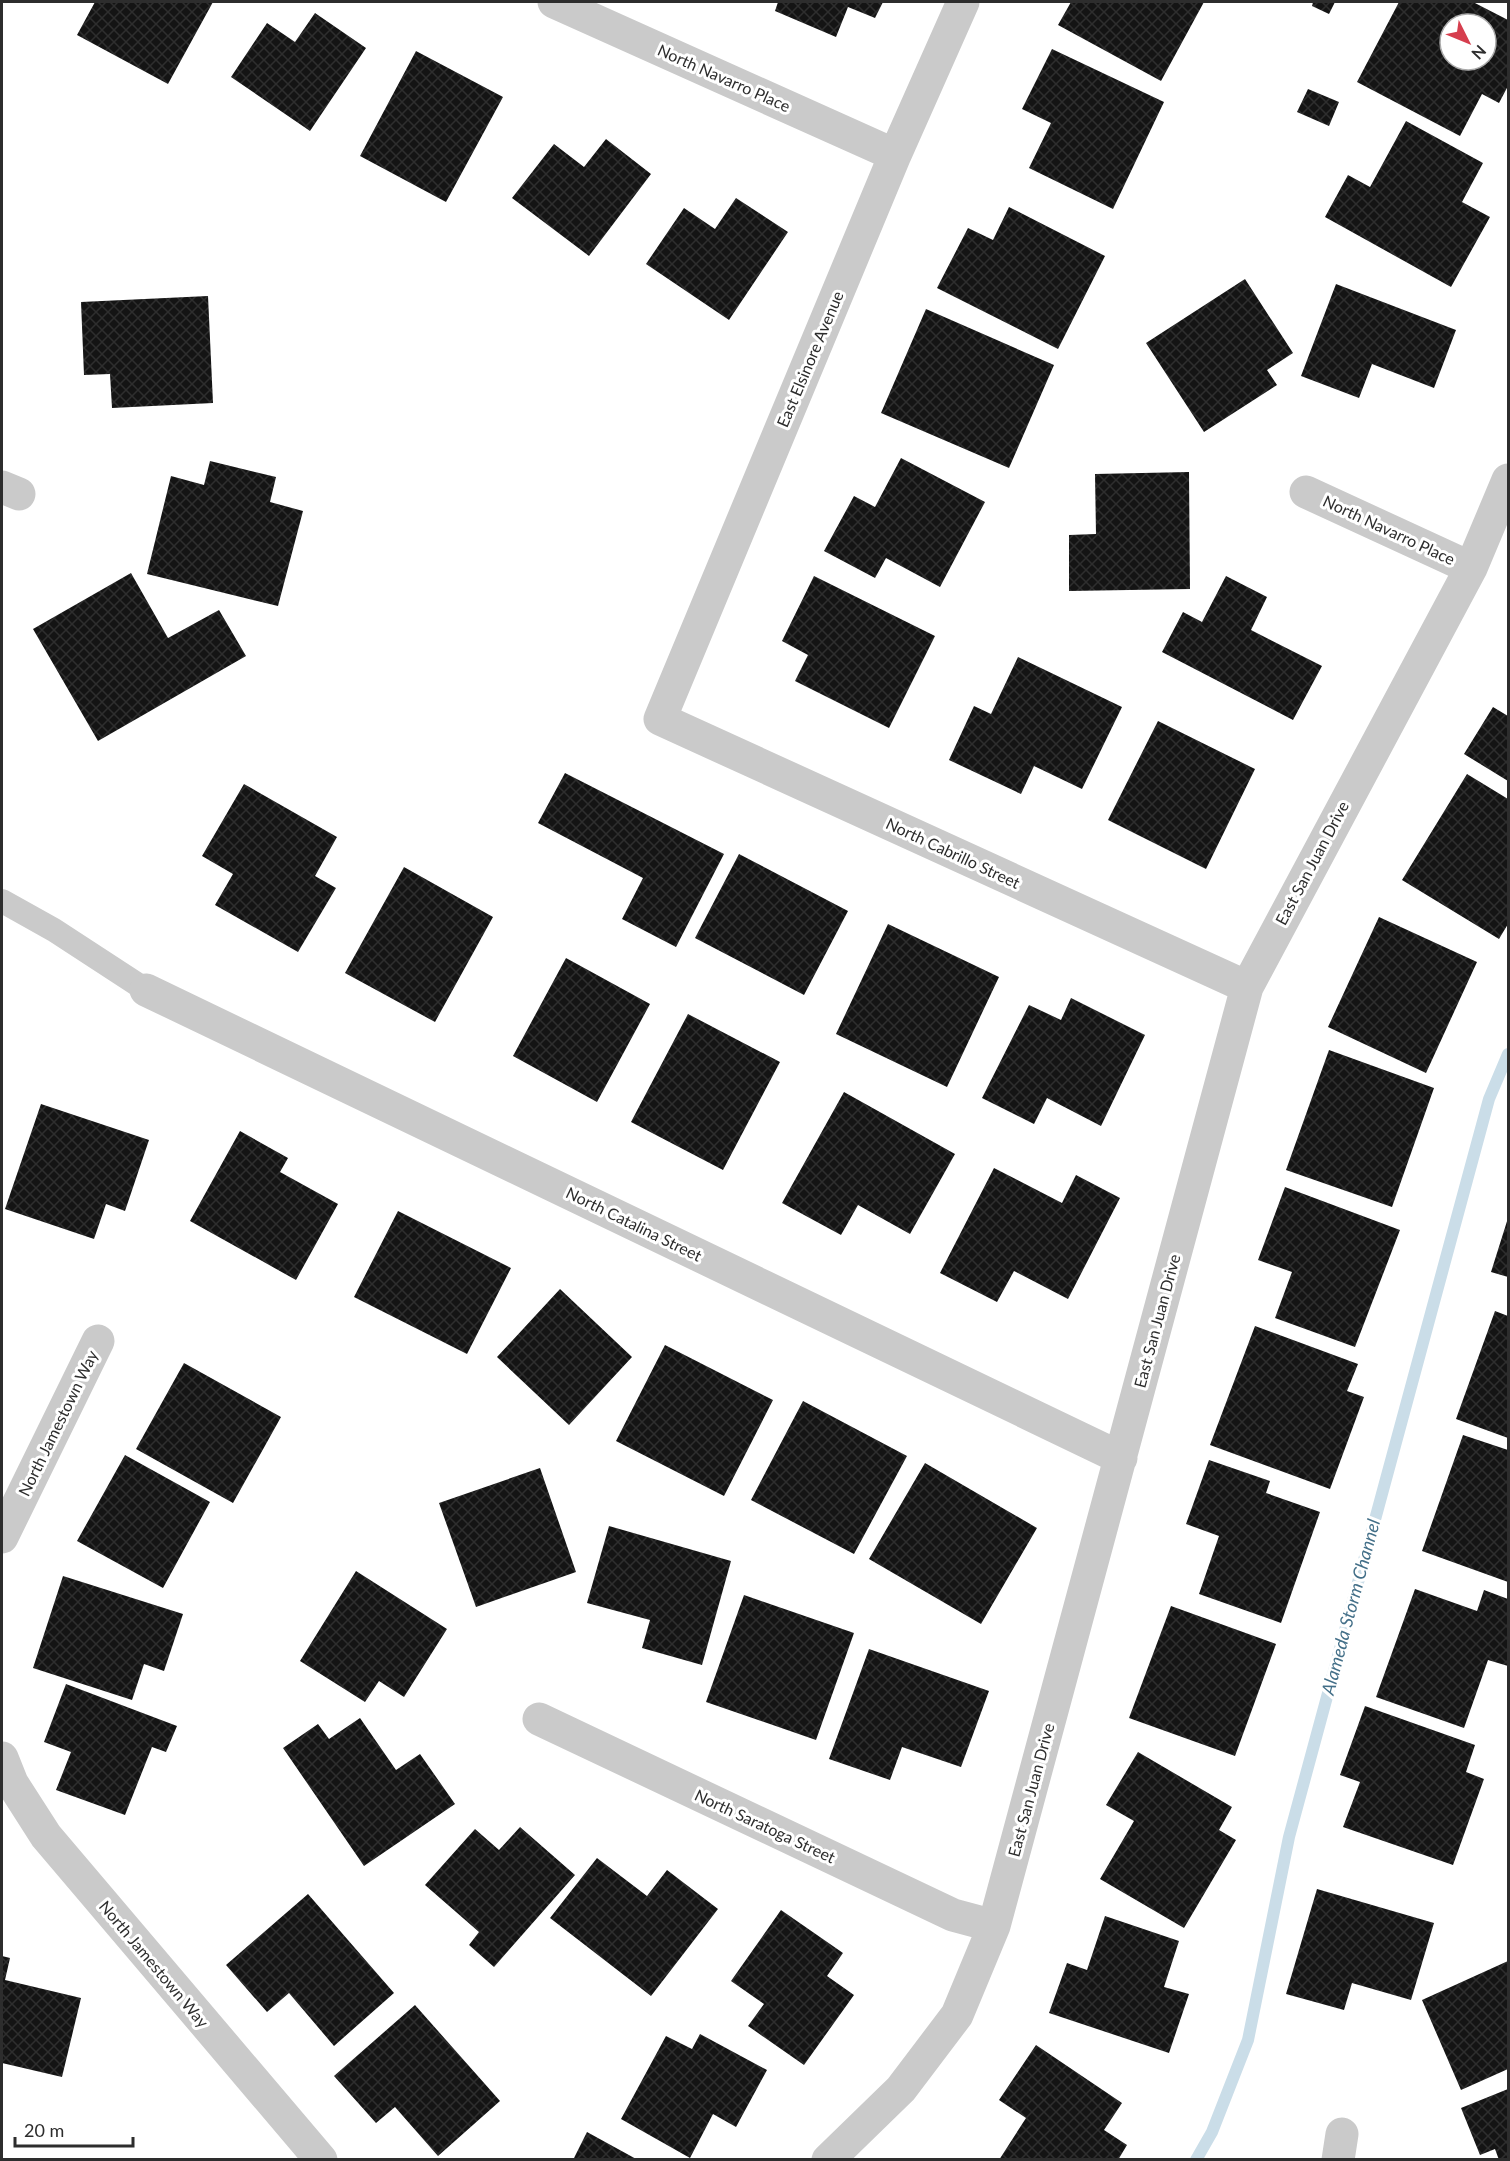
<svg xmlns="http://www.w3.org/2000/svg" width="1510" height="2161" viewBox="0 0 1510 2161" font-family="Lato,sans-serif">
<style>
.lines{fill:none;stroke-linecap:round;stroke-linejoin:round}
.stream{stroke:#cadde8;stroke-width:12}
.building{fill:url(#building-cross-hatch);fill-rule:evenodd}
.lane{stroke:#cacaca;stroke-width:24}
.street{stroke:#cacaca;stroke-width:33}
.labels{text-anchor:middle;stroke-width:6;stroke-linejoin:round;paint-order:stroke}
.street-label{font-size:16px;fill:#2d2d2d;stroke:#fff}
.water-label{font-size:18px;font-style:italic;fill:#436f88;stroke:#fff}
</style>
<defs>
<pattern id="building-cross-hatch" width="8" height="8" patternUnits="userSpaceOnUse" patternTransform="scale(1.5)"><rect width="8" height="8" fill="#141414"/><path d="M0 0l8 8M0 8l8-8" fill="none" stroke="#2e2e2e"/></pattern>
</defs>
<rect width="100%" height="100%" fill="#fff"/>
<g class="lines">
<path class="stream" d="M1196,2160l16,-28 36,-92 41,-203 200,-738 19,-45"/>
</g>
<path class="building" d="M95,2h118l-45,82 -91,-49z
M778,2h105l-8,16 -27,-11 -12,30 -61,-26z
M1071,2h133l-43,79 -103,-56z
M1313,2h22l-6,12 -17,-8z
M1399,2h74l35,18v66l-9,17 -17,-9 -22,42 -103,-54zM1450,24h36v36h-36z
M315,13l51,35 -56,83 -79,-54 36,-54 28,19z
M1052,49l112,53 -51,107 -84,-41 22,-45 -29,-14z
M416,51l87,46 -57,105 -86,-46z
M1308,89l31,13 -10,24 -32,-14z
M1406,121l77,42 -21,39 28,15 -39,70 -126,-70 23,-42 22,12z
M606,139l45,35 -62,82 -77,-58 42,-54 30,23z
M736,198l52,34 -59,88 -83,-56 38,-56 31,21z
M1009,207l96,49 -47,93 -121,-61 31,-60 25,12z
M1245,279l48,74 -26,17 10,15 -73,47 -58,-89z
M1336,284l120,46 -22,58 -62,-24 -13,34 -58,-22z
M208,296l5,107 -101,5 -2,-34 -26,1 -3,-73z
M926,309l128,56 -45,103 -128,-55z
M901,458l84,44 -45,85 -54,-29 -11,20 -51,-27 30,-55 21,11z
M210,461l66,16 -6,25 33,9 -25,95 -131,-32 24,-98 33,9z
M1189,472l1,117 -121,2v-56l27,-1 -1,-60z
M131,573l37,65 51,-28 27,46 -148,85 -65,-112z
M814,576l121,60 -46,92 -94,-47 13,-26 -26,-14z
M1226,576l41,21 -16,33 71,36 -29,54 -131,-68 21,-40 19,10z
M1018,657l104,50 -40,82 -48,-23 -13,28 -72,-34 25,-54 17,8z
M1493,707l15,9v65l-44,-27z
M1158,721l97,48 -49,100 -98,-49z
M565,773l159,81 -48,93 -54,-28 21,-41 -105,-55z
M1467,774l41,25v125l-9,15 -97,-59z
M244,784l93,53 -22,39 21,12 -38,64 -83,-47 18,-31 -31,-18z
M739,854l109,57 -44,84 -109,-57z
M404,867l89,50 -58,105 -90,-49z
M1379,917l98,45 -51,111 -98,-46z
M888,924l111,53 -52,110 -111,-53z
M566,958l84,46 -53,98 -84,-46z
M1071,998l74,37 -44,91 -54,-28 -13,26 -52,-26 47,-93 32,15z
M688,1014l92,48 -57,108 -92,-48z
M1329,1050l105,38 -42,119 -106,-37z
M844,1092l111,62 -45,80 -52,-29 -17,30 -59,-32z
M41,1104l108,36 -24,71 -19,-7 -12,35 -89,-30z
M240,1131l48,27 -8,14 58,32 -42,76 -106,-59z
M994,1168l68,35 14,-28 44,23 -52,101 -54,-28 -17,31 -57,-29z
M1285,1187l115,43 -45,117 -80,-29 17,-46 -34,-12z
M398,1211l113,57 -44,86 -113,-57z
M1508,1218v59l-17,-5z
M560,1289l72,68 -63,68 -72,-68z
M1495,1311l13,5v122l-52,-19z
M1255,1326l103,38 -11,27 17,6 -34,92 -120,-44z
M665,1345l108,55 -49,96 -108,-55z
M184,1363l97,54 -48,86 -97,-54z
M803,1401l104,55 -53,98 -103,-54z
M1463,1435l45,15v132l-86,-31z
M125,1455l85,47 -47,86 -86,-47z
M1209,1460l61,21 -4,12 54,19 -39,111 -82,-29 20,-58 -33,-12z
M925,1463l112,65 -56,96 -112,-65z
M540,1468l36,104 -100,35 -37,-104z
M609,1526l122,35 -29,104 -60,-17 8,-28 -63,-17z
M356,1571l91,58 -43,68 -25,-16 -14,21 -65,-41z
M63,1576l120,38 -19,57 -20,-7 -12,36 -99,-32z
M1415,1589l62,22 7,-21 24,9v67l-20,-6 -24,68 -88,-31z
M744,1595l110,38 -38,107 -110,-38z
M1171,1606l105,38 -41,112 -106,-38z
M869,1649l120,42 -28,76 -59,-20 -12,33 -61,-21z
M66,1684l111,42 -11,26 -14,-5 -27,68 -69,-25 15,-38 -27,-10z
M1365,1706l110,39 -9,27 18,7 -31,86 -110,-38 17,-45 -20,-7z
M360,1718l36,52 24,-16 35,50 -91,62 -81,-118 35,-24 11,15z
M1138,1752l94,55 -13,23 17,10 -52,88 -84,-49 34,-58 -28,-16z
M520,1827l55,48 -81,92 -25,-22 10,-13 -54,-47 50,-56 24,21z
M597,1858l50,38 20,-26 51,39 -67,87 -101,-78z
M1317,1889l117,34 -23,77 -59,-17 -8,27 -58,-16z
M308,1894l86,99 -60,53 -45,-53 -22,19 -41,-47z
M781,1910l62,43 -16,23 27,19 -50,70 -56,-39 16,-22 -33,-23z
M1105,1916l74,25 -15,46 25,7 -20,59 -120,-40 18,-50 20,7z
M2,1956l8,2 -5,22 76,18 -19,79 -60,-14z
M1508,1961v108l-47,21 -39,-90z
M415,2005l85,96 -62,55 -43,-49 -19,16 -42,-47z
M700,2034l67,36 -31,57 -23,-13 -23,44 -69,-39 45,-83 26,13z
M1036,2045l86,58 -18,27 23,15 -9,15h-119l27,-42 -27,-18z
M1508,2089v71h-9l-4,-11 -15,6 -19,-47z
M587,2132l51,28h-65z"/>
<g class="lines">
<path class="lane" d="M2,901l52,29 92,60"/>
<path class="street" d="M554,2l341,153
M963,2l-68,153 -235,564 587,268
M2,487l17,7
M1306,492l165,76
M146,990l975,468
M2,1537l96,-196
M539,1719l414,196 41,11
M2,1758l10,25 34,53 275,324
M828,2160l73,-71 56,-74 37,-89 253,-939 224,-419 37,-88
M1338,2160l4,-26"/>
</g>
<g class="labels">
<g class="street-label">
<text transform="translate(724 78) rotate(24)" y="6">North Navarro Place</text>
<text transform="translate(810 359) rotate(-67)" y="6">East Elsinore Avenue</text>
<text transform="translate(1389 530) rotate(25)" y="6">North Navarro Place</text>
<text transform="translate(953 853) rotate(25)" y="6">North Cabrillo Street</text>
<text transform="translate(1312 863) rotate(-62)" y="6">East San Juan Drive</text>
<text transform="translate(634 1224) rotate(26)" y="6">North Catalina Street</text>
<text transform="translate(1157 1321) rotate(-75)" y="6">East San Juan Drive</text>
<text transform="translate(58 1423) rotate(-64)" y="6">North Jamestown Way</text>
<text transform="translate(1031 1790) rotate(-75)" y="6">East San Juan Drive</text>
<text transform="translate(765 1826) rotate(25)" y="6">North Saratoga Street</text>
<text transform="translate(154 1964) rotate(50)" y="6">North Jamestown Way</text>
</g>
<g class="water-label">
<text transform="translate(1351 1607) rotate(-75)" y="6">Alameda Storm Channel</text>
</g>
</g>
<rect width="1510" height="2161" fill="none" stroke="#2d2d2d" stroke-width="6"/>
<g transform="translate(1468 42) rotate(133)"><circle r="28" fill="#ffffff" stroke="#ababab" stroke-width="1.5"/>
<path d="M0-4.5L10 22L0 15L-10 22Z" fill="#d63e4e"/>
<text y="-9" font-size="16" font-weight="bold" text-anchor="middle" fill="#2d2d2d">N</text>
</g>
<path d="M15 2137v9h118v-9" fill="none" stroke="#2d2d2d" stroke-width="3"/>
<text x="24" y="2137" font-size="18" fill="#2d2d2d" stroke="#ffffff" stroke-width="4.5" paint-order="stroke">20 m</text>
</svg>
